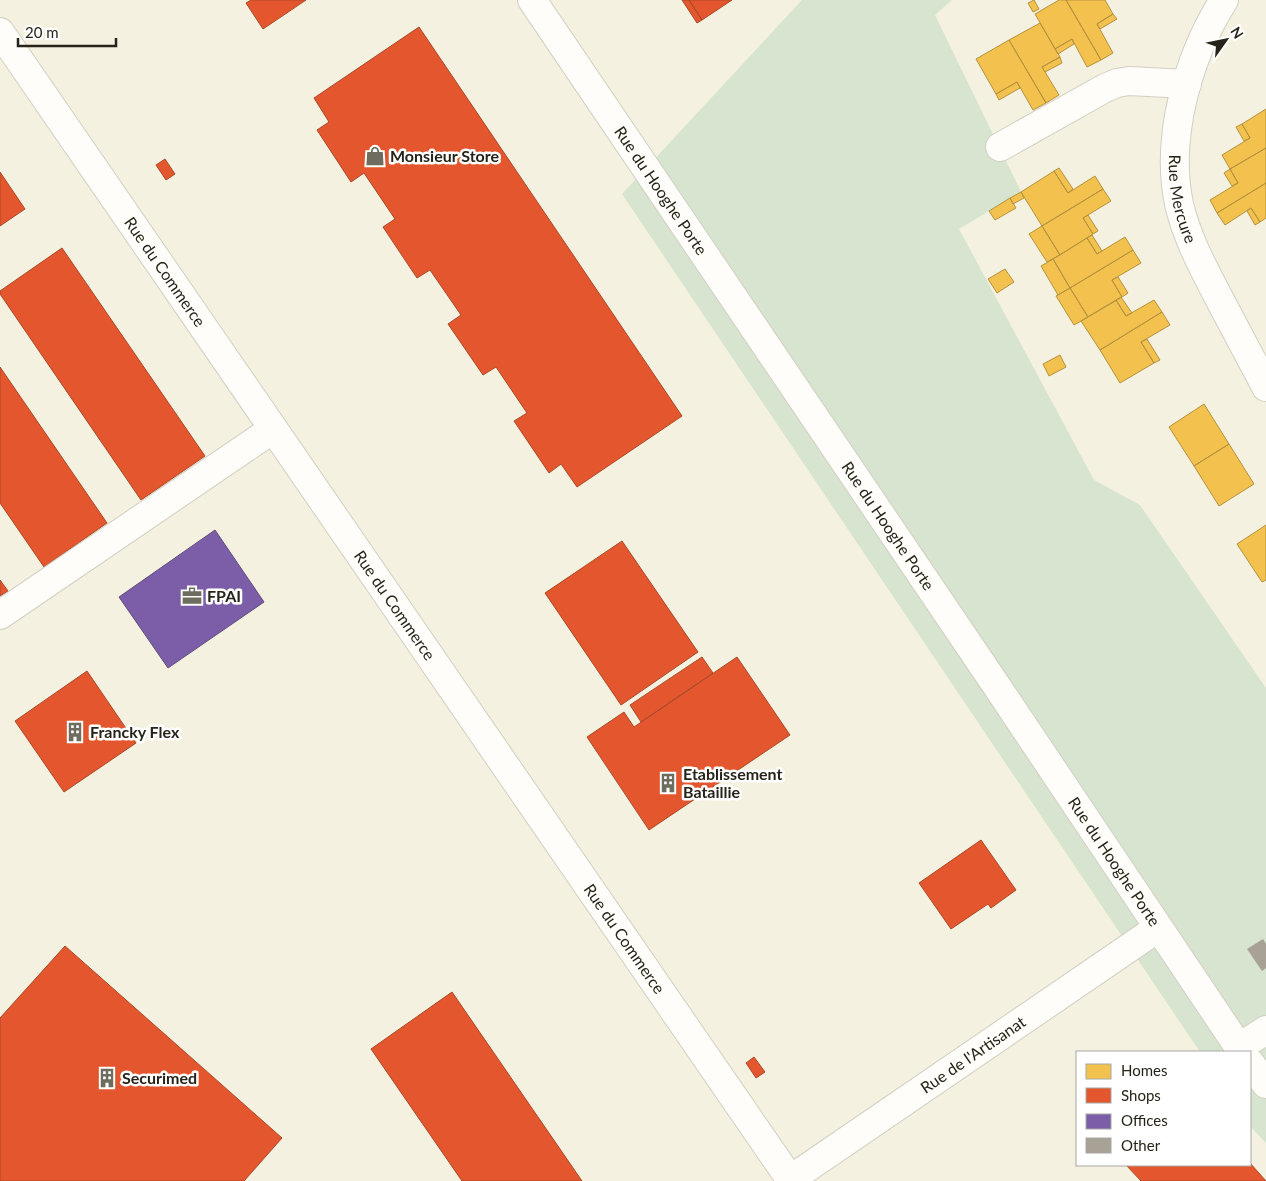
<svg xmlns="http://www.w3.org/2000/svg" width="1266" height="1181" viewBox="0 0 1266 1181" font-family="Lato,sans-serif">
<style>
.green{fill:#d7e4d0}
.homes{fill:#f2c14e;stroke:#b5923e}
.shops{fill:#e4572e;stroke:#ab4827}
.offices{fill:#7b5ea7;stroke:#624d7c}
.building{fill:#a7a196}
.lines{fill:none;stroke-linecap:round;stroke-linejoin:round}
.minor-casing{stroke:#d2cfc2;stroke-width:30}
.minor{stroke:#fefdfa;stroke-width:28}
.labels{text-anchor:middle;stroke-width:5;stroke-linejoin:round;paint-order:stroke}
.poi-label{font-size:16px;font-weight:bold;fill:#262418;stroke:#fff;text-anchor:start}
.street-label{font-size:16px;fill:#262418;stroke:#fff}
</style>
<rect width="100%" height="100%" fill="#f5f1e0"/>
<path class="green" d="M802,0h150l-17,15 86,177 -62,37 135,251 46,25 126,183v455l-16,-17v-74h-50l-578,-858z"/>
<path class="homes" d="M1034,0l5,9 -6,3 -5,-9z
M1059,0h7l35,60 -14,7 -15,-28 -17,10 -20,-35z
M1066,0h39l8,14 -16,10 16,29 -12,7z
M1113,14l4,5 -17,10 -3,-5z
M1040,23l20,34 -18,10 17,28 -13,8 -37,-63z
M1072,39l2,5 -16,10 -3,-5z
M1009,40l37,63 -13,7 -16,-28 -21,12 -20,-35z
M1060,57l2,6 -17,9 -3,-5z
M1017,82l3,6 -21,12 -3,-6z
M1266,109v39l-36,21 -8,-14 28,-17 -8,-14z
M1242,124l8,14 -6,3 -8,-14z
M1266,148v35l-49,30 -7,-13 28,-17 -8,-14z
M1059,168l14,21 -5,4 -14,-22z
M1230,169l8,14 -6,3 -8,-13z
M1054,171l14,22 27,-17 8,13 -61,37 -21,-34z
M1266,183v35l-6,4 -9,-14 -26,17 -8,-12z
M1103,189l8,12 -28,17 10,16 -33,21 -18,-29z
M1021,192l3,6 -11,6 -3,-6z
M1010,198l6,10 -21,12 -6,-9z
M1251,208l9,14 -5,3 -8,-14z
M1088,215l10,16 -5,3 -10,-16z
M1042,226l18,29 -13,7 -18,-28z
M1092,235l10,16 -5,3 -10,-16z
M1125,237l8,13 -63,38 -17,-29 34,-21 10,16z
M1133,250l8,13 -29,17 10,17 -34,20 -18,-29z
M1053,259l17,29 -12,7 -17,-29z
M1005,269l9,13 -17,11 -9,-14z
M1118,277l10,16 -6,4 -10,-17z
M1070,288l18,29 -14,8 -18,-29z
M1121,297l11,16 -6,3 -10,-16z
M1116,300l10,16 28,-16 8,12 -62,38 -19,-29z
M1162,312l8,13 -29,17 13,21 -34,20 -20,-33z
M1147,339l13,21 -6,3 -13,-21z
M1060,355l6,12 -17,9 -6,-12z
M1204,404l25,40 -35,22 -25,-39z
M1229,444l25,40 -35,22 -25,-40z
M1266,525v55l-4,2 -25,-38z"/>
<path class="shops" d="M251,0h55l-43,29 -17,-26z
M682,0h7l13,20 -5,3z
M689,0h43l-30,20z
M419,27l263,389 -105,71 -16,-23 -12,9 -35,-52 13,-8 -31,-46 -13,8 -35,-51 13,-9 -31,-45 -13,8 -34,-51 12,-8 -31,-46 -13,9 -34,-52 12,-8 -15,-24z
M165,159l10,15 -9,6 -10,-15z
M0,172l25,37 -25,17z
M62,248l143,208 -64,44 -141,-206v-3z
M0,367l107,156 -63,44 -44,-64z
M622,541l76,111 -77,53 -76,-112z
M0,580l8,11 -8,5z
M702,657l11,16 -72,49 -11,-17z
M737,657l53,78 -141,95 -62,-93 37,-25 10,15z
M87,671l49,72 -72,49 -49,-71z
M981,840l35,50 -25,18 -3,-4 -37,25 -32,-46z
M65,946l217,192 -38,43h-244v-163z
M452,992l130,189h-120l-91,-132z
M754,1057l11,15 -9,6 -10,-15z
M1250,1163l16,18h-125l-15,-16h124z"/>
<path class="offices" d="M215,530l49,72 -96,66 -49,-71z"/>
<path class="building" d="M1263,939l3,5v24l-4,3 -15,-22z"/>
<g class="lines">
<defs>
<g id="minor">
<path id="s1" d="M532,0l464,685 246,367"/>
<path id="s2" d="M1224,0c-36,57 -59,137 -45,204 8,35 26,67 42,98 15,28 30,57 45,85"/>
<path id="s3" d="M0,32l790,1147"/>
<path d="M1000,147l105,-59 12,-5 12,-2 58,3"/>
<path d="M0,615l273,-186"/>
<path d="M1238,1048l28,-18"/>
<path d="M1250,1063l16,21"/>
<path id="s4" d="M788,1181l370,-253"/>
</g>
</defs>
<use href="#minor" class="minor-casing"/>
<use href="#minor" class="minor"/>
</g>
<defs>
<symbol id="shop-bare" viewBox="-9 -9 18 18"><path d="M-5-2.5h2.3a2.7 3.5 0 0 1 5.4 0H5L5.5 6h-11ZM-1.5-2.5h3a1.5 2.3 0 0 0-3 0Z" fill="#6e6c5e" stroke="#fff" stroke-width="2.5" paint-order="stroke"/></symbol>
<symbol id="office-bare" viewBox="-9 -9 18 18"><path d="M-6-3h4V-5.5h4V-3h4V5H-6ZM-1-4.5V-3h2v-1.5ZM-6 0V1H6V0Z" fill="#6e6c5e" stroke="#fff" stroke-width="2.5" paint-order="stroke"/></symbol>
<symbol id="building-bare" viewBox="-9 -9 18 18"><path d="M-4-6H4V6H1V3H-1V6H-4ZM-2.5-4.3h1.7v1.8h-1.7ZM.8-4.3h1.7v1.8H.8ZM-2.5-1h1.7V.8h-1.7ZM.8-1h1.7V.8H.8Z" fill="#6e6c5e" stroke="#fff" stroke-width="2.5" paint-order="stroke"/></symbol>
</defs>
<g fill-rule="evenodd">
<use href="#shop-bare" x="361" y="142" width="28" height="28"/>
<use href="#office-bare" x="178" y="582" width="28" height="28"/>
<use href="#building-bare" x="61" y="718" width="28" height="28"/>
<use href="#building-bare" x="654" y="769" width="28" height="28"/>
<use href="#building-bare" x="93" y="1064" width="28" height="28"/>
</g>
<g class="labels">
<g class="poi-label">
<text x="390" y="162">Monsieur Store</text>
<text x="207" y="602">FPAI</text>
<text x="90" y="738">Francky Flex</text>
<text x="683" y="780">Etablissement<tspan x="683" dy="18">Bataillie</tspan></text>
<text x="122" y="1084">Securimed</text>
</g>
<g class="street-label">
<text dy="6" stroke="none"><textPath href="#s1" startOffset="230">Rue du Hooghe Porte</textPath></text>
<text dy="6" stroke="none"><textPath href="#s2" startOffset="209">Rue Mercure</textPath></text>
<text dy="6" stroke="none"><textPath href="#s3" startOffset="291">Rue du Commerce</textPath></text>
<text dy="6" stroke="none"><textPath href="#s1" startOffset="635">Rue du Hooghe Porte</textPath></text>
<text dy="6" stroke="none"><textPath href="#s3" startOffset="696">Rue du Commerce</textPath></text>
<text dy="6" stroke="none"><textPath href="#s1" startOffset="1040">Rue du Hooghe Porte</textPath></text>
<text dy="6" stroke="none"><textPath href="#s3" startOffset="1101">Rue du Commerce</textPath></text>
<text dy="6" stroke="none"><textPath href="#s4" startOffset="224">Rue de l'Artisanat</textPath></text>
</g>
</g>
<rect x="1076" y="1051" width="175" height="115" fill="#ffffff" stroke="#a8a7a3"/>
<rect x="1086" y="1064" width="25" height="15" fill="#f2c14e" stroke="#a8a7a3"/>
<text x="1121" y="1076" font-size="15" fill="#262418">Homes</text>
<rect x="1086" y="1088" width="25" height="15" fill="#e4572e" stroke="#a8a7a3"/>
<text x="1121" y="1101" font-size="15" fill="#262418">Shops</text>
<rect x="1086" y="1114" width="25" height="15" fill="#7b5ea7" stroke="#a8a7a3"/>
<text x="1121" y="1126" font-size="15" fill="#262418">Offices</text>
<rect x="1086" y="1138" width="25" height="15" fill="#a7a196" stroke="#a8a7a3"/>
<text x="1121" y="1151" font-size="15" fill="#262418">Other</text>
<g transform="translate(1226 40) rotate(57)" stroke="#ffffff" stroke-width="4" paint-order="stroke">
<path d="M0-4L9 19L0 12L-9 19Z" fill="#262418"/>
<text y="-8" font-size="14" font-weight="bold" text-anchor="middle" fill="#262418">N</text>
</g>
<path d="M18 38v8h98v-8" fill="none" stroke="#262418" stroke-width="2.5"/>
<text x="25" y="38" font-size="15" fill="#262418" stroke="#ffffff" stroke-width="4" paint-order="stroke">20 m</text>
</svg>
